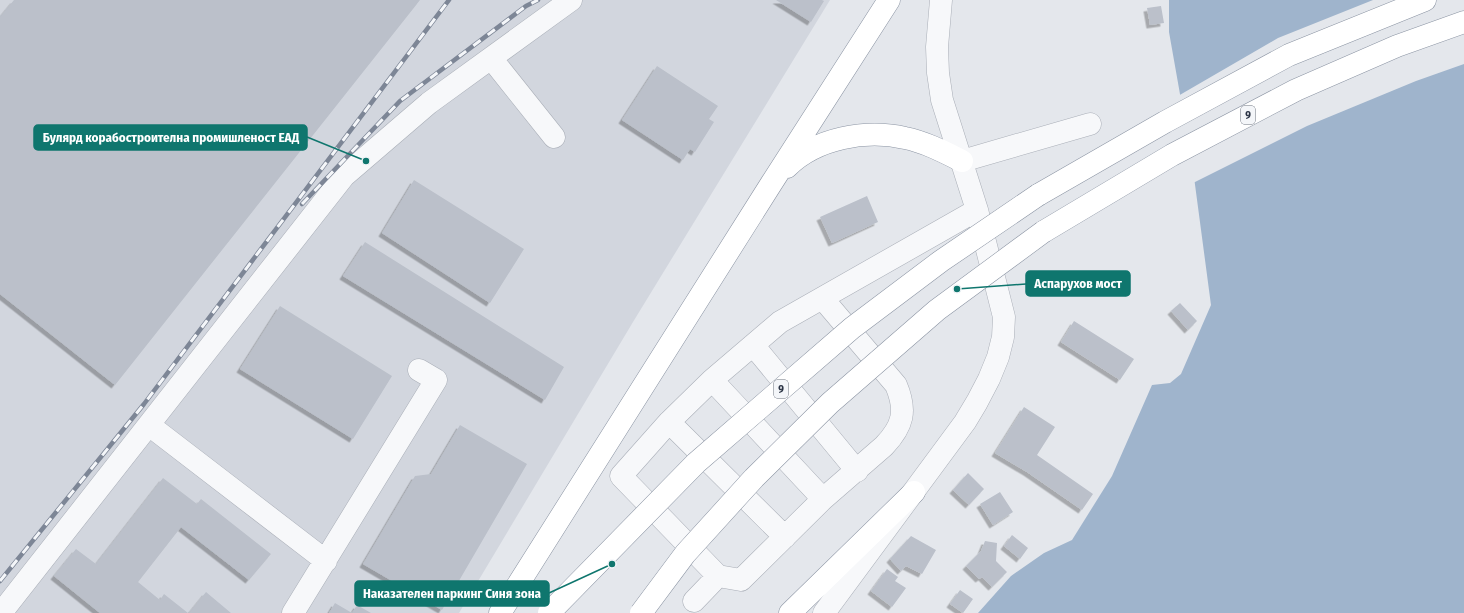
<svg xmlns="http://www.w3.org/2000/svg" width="1464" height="613" viewBox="0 0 1464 613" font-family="'Fira Sans Condensed',sans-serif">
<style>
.built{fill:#d2d6de}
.water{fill:#9fb4cc}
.pier{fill:#e4e7ec}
.building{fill:#bbc0ca;filter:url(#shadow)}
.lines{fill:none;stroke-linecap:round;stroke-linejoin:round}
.minor-casing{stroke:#a9aeb7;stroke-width:23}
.highway-casing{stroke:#8b94a3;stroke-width:23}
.minor{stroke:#f7f8fa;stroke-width:22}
.highway{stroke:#fff;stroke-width:22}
.rail-casing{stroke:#7d8696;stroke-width:4.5}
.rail{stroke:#f4f6f9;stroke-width:3;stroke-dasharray:9;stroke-linecap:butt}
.highway-bridge-casing{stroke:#8b94a3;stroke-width:23;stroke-linecap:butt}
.highway-bridge{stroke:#fff;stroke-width:22}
.labels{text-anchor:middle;stroke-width:3;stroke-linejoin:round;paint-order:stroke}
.shield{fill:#f4f6f9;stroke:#676e7b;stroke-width:1}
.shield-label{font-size:11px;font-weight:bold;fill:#2b3445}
.leader{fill:none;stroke:#0f766e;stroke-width:1.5}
.callout-dot{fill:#0f766e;stroke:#f4f6f9;stroke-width:1.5}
.callout{fill:#0f766e;stroke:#0f766e;stroke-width:1.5}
.callout-label{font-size:13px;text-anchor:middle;font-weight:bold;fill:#fff}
</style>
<defs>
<filter id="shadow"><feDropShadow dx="-3.5" dy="3.5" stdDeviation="0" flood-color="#0004"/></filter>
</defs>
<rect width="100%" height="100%" fill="#e4e7ec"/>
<path class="built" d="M0,0h830l-197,322 -174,291h-459z"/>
<path class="water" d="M1169,0h295v613h-486l33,-37 33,-23 28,-13 40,-64 40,-91 18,-2 11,-9 30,-69 -19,-143 -23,-130z"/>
<path class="pier" d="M1373,0h91v64l-48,17 -109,45 -114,57 -15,-87 100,-58z"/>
<path class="building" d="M14,0h406l-305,385 -115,-91v-277z
M776,0h46l2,1 -13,21z
M1161,6l3,17 -14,2 -3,-17z
M657,66l61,40 -9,13 5,3 -19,30 -5,-3 -7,11 -61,-40z
M414,180l110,69 -34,54 -108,-70z
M867,196l11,26 -46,21 -12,-26z
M365,242l199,125 -19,33 -202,-124z
M1180,303l17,18 -9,9 -17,-19z
M280,306l112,70 -39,63 -113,-70z
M1074,321l60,38 -14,21 -59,-38z
M1024,407l31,20 -18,28 56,39 -11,16 -55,-38 -32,-19z
M460,425l67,39 -85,146 -79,-46 52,-88 16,-2z
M968,473l16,16 -15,16 -16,-15z
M163,478l34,26 4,-5 70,55 -22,26 -68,-53 -43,55 22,18 4,-6 24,19h-88l-46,-37 22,-27 20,15z
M1000,492l13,20 -20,13 -13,-21z
M1012,535l16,13 -8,11 -16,-13z
M911,536l25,14 -14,24 -16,-8 -5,5 -11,-12z
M985,541l12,2 -1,18 11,11 -15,15 -10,-10 -3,2 -13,-13 15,-15z
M887,569l11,8 -3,4 11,7 -14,19 -21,-16z
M960,590l13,9 -10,14 -13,-9z
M206,592l25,21h-42z
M335,603l17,10h-23z
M357,605l14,8h-19z"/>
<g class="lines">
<defs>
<path id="minor" d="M491,58l63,79
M962,161l128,-37
M823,299l73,86c11,26 7,41 -12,61l-61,53 -82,81 -23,-4 -97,-100 48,-54 43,-42 68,-58 197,-112
M753,345l104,126
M712,380l111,119
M669,422l116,115
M149,425l177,136
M694,601l24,-25
M1,613l343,-437 85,-73 142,-103
M293,613l143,-233 -17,-10
M824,613l141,-191 12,-20 12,-23 9,-22 5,-20 1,-20 -27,-107 -35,-110 -4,-27 -1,-26 4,-47"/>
<path id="highway" d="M787,167c29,-29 79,-38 118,-29 20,4 39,14 57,23
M1038,195l127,-73 124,-67 136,-55
M1043,232l129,-77 124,-65 101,-44 67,-24
M500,613l271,-429 118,-184
M790,613l124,-121"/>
</defs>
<use href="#minor" class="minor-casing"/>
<use href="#highway" class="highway-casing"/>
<use href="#minor" class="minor"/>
<use href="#highway" class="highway"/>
<defs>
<path id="rail" d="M302,204l98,-103 126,-95 12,-6
M0,581l144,-177 305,-404"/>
</defs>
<use href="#rail" class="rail-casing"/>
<use href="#rail" class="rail"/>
<defs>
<path id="highway-bridge" d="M549,613l147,-150 156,-135 89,-67 97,-66
M641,613l44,-59 69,-76 76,-75 107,-93 106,-78"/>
</defs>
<use href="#highway-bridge" class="highway-bridge-casing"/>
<use href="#highway-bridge" class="highway-bridge"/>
</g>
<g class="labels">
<g class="shield">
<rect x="1241" y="106" width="14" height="18" rx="3"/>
<rect x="774" y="380" width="14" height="18" rx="3"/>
</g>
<g class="shield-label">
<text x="1248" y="119">9</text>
<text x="781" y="393">9</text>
</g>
</g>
<path class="leader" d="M366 161L307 137M957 289L1026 284M612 564L549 593"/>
<g class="callout-dot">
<circle cx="366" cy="161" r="4"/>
<circle cx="957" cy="289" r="4"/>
<circle cx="612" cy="564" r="4"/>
</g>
<g class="callout">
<rect x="34" y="125" width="273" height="25" rx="4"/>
<rect x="1026" y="271" width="104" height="25" rx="4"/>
<rect x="355" y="581" width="194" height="25" rx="4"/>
</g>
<g class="callout-label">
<text x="171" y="142">Булярд корабостроителна промишленост ЕАД</text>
<text x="1078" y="288">Аспарухов мост</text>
<text x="452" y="598">Наказателен паркинг Синя зона</text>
</g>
</svg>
